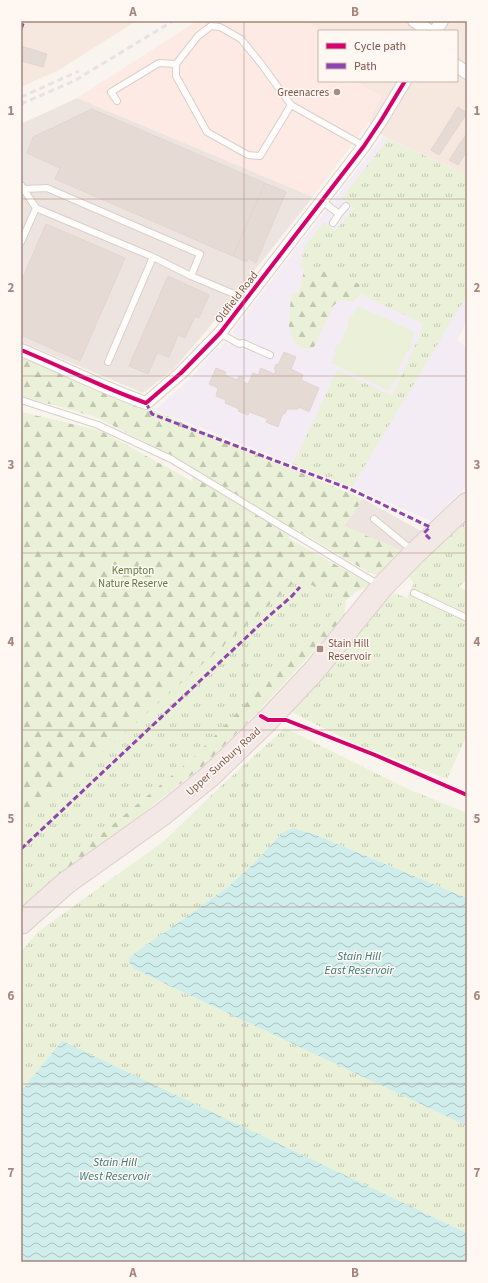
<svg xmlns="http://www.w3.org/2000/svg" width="488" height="1283" viewBox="0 0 488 1283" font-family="'Source Sans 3',sans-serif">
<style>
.residential{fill:#f6e8de}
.commercial{fill:#fdeae5}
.industrial{fill:#ede4df}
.education{fill:#f4ecf5}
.grass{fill:url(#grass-tufts)}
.forest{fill:url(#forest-firs)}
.pitch{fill:#eaf1d8}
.water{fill:url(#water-waves)}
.building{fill:#e6dad5;stroke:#e3d5cf}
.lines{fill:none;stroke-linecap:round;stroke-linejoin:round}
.lane-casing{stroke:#d8cfca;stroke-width:8}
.street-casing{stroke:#d8cfca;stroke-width:14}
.highway-casing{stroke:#dbcfca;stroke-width:24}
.lane{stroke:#fefdfc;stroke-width:6}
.street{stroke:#fefdfc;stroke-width:12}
.highway{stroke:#f3e8e6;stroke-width:22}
.rail{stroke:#e6e3e6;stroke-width:3;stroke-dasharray:6 4;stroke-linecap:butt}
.quiet{stroke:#8e44ad;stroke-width:3;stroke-dasharray:6 3;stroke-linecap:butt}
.cycleway-casing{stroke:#fff8f2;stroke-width:6}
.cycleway{stroke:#d6006c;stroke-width:4}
.grid{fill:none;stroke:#a4867d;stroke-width:1;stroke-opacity:0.55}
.poi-dot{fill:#a88c83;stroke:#fff8f2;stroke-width:1.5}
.labels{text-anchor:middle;stroke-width:3;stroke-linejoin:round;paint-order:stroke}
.poi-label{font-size:11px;fill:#7c544a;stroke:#fff8f2;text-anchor:end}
.street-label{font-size:11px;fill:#7c544a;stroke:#fff8f2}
.park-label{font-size:11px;fill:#5a7c3e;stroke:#fff8f2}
.water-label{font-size:12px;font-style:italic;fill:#39797a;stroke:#fff8f2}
.neatline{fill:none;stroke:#a4867d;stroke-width:1.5}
.grid-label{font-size:13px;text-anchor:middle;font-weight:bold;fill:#a4867d}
</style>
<defs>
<pattern id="grass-tufts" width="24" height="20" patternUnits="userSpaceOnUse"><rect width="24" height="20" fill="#eaf1d8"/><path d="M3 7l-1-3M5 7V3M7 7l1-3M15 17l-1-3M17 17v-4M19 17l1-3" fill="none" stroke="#c3c6b1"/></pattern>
<pattern id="forest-firs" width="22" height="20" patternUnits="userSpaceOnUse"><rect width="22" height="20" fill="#eaf1d8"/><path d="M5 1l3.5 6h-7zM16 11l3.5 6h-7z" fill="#c3c6b1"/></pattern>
<pattern id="water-waves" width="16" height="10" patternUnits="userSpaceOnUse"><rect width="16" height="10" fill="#cfedeb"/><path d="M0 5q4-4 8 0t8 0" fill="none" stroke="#adc3c0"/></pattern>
</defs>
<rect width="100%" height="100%" fill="#faf4ee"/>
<path class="residential" d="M21,21h115l-77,49 -38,17z
M306,21h161v154l-84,-39 -14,-14 12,-25 -26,-16h102v-50h-135z"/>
<path class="commercial" d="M197,21h109l16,10h-3v50h36l26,16 -12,25 -56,75 -236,-99z"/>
<path class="industrial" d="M77,98l236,99 -106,133 -33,39 -31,24 -122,-51v-218z
M363,499l58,32 -19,20 -58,-25z"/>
<path class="education" d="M383,136l84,39v146l-10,19 10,7v139l-36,35 -79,-34 -197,-77 38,-34 24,-29 3,2 5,-7 5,3 6,-9 -4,-4z"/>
<path class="grass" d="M388,139l79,36v120l-115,192 -59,-23 44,-94 55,26 28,-61 3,-11 -62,-30 -2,-10 -54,-16 -5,1 4,-22 20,-25 11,9 19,-23 -12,-10z
M21,412l80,19 66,36 121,72 84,46 -15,6 -11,9 -152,157 -173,144z
M467,520v59l-8,8 8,4v144l-20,44 -94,-36 -64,-32 81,-90 21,-29 16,6 7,-15 -6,-7z
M285,728l125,62 57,23v85l-151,-63 -34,-2 -25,27 -27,25 -45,33 -53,37 -4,6 6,8 333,157v107l-405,-191 -41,49v-139l17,-20 126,-91 58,-56z"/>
<path class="forest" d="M305,268l30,6 24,10 2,10 -8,8 -13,-2 -7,6 -19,41 -12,2 -9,-9 -4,-14 2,-31 8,-4z
M21,354l342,145 -19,27 58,25 -25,24 -9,-3 -71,-42 -9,8 84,47 -15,6 -11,9 -2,18 -87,95 -54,53 -79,62 -81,60 -22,20v-7l7,-6 166,-138 152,-157 -48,-21 -277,246v-413l80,19 92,51 -3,-16 -16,-9 -78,-40 -75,-21z"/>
<path class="pitch" d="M358,306l57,26 -4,11 2,1 -4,8 -2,-1 -10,21 3,1 -4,8 -2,-1 -5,11 -58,-28 5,-10 -2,-2 3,-7 2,1 10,-21 -2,-1 3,-7h2z"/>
<path class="water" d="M293,828l23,7 151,63v228l-333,-157 -6,-8 4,-6 53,-37 45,-33 27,-25 25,-27z
M62,1041l405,192v29h-446v-171z"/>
<path class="building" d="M21,46l26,8 -4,13 -22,-6z
M458,107l9,6 -28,42 -8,-5z
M92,109l173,74 -32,73 -178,-77 5,-11 -33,-15 6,-16z
M467,133v18l-9,14 -9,-5z
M265,183l21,9 -30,71 -8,-5 -1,4 -14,-6z
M46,224l79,34 -45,103 -59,-26v-53z
M168,276l41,19 -10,23 -4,-2 -10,22 -7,-3 -9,22 -12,-4 -9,21 -19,-8z
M284,352l12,5 -5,12 12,6 -2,5 18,8 -10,24 -10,-5 -1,2h-11l-2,5 -2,-1 -5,14 -12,-5 2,-3 -19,-7 -1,3 -10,-4 1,-2 -14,-6 1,-3 -10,-4 2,-8 -9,-4 7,-16 10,4 -1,3 12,5 2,-4 5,2 -2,3 6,3 5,-11 5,2 3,-7 13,6 2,-4 -2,-1 2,-5 2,1z"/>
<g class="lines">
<defs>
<path id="lane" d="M117,101l-6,-9 48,-29 17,1
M291,105l-31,51 -12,-1 -41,-23 -31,-56v-12l22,-28 13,-10 9,1 21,12 21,26 29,40 73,41
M21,185l15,23 117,49 38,19 55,23
M24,189l23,-1 153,66 -9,22
M322,201l17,13 -6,9
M339,214l7,-8
M21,242l15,-34
M220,333l19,11 4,-1 27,12
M108,362l45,-105
M21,400l77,25 73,34 208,126
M374,519l38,31
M414,593l53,25"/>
<path id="street" d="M414,21l16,10
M435,31l7,-10
M457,66l10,7
M21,350c42,17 82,38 125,53l35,-30 39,-40 144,-187 18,-27 23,-38"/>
<path id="highway" d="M21,923l45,-40 97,-69 46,-37 59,-57 46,-49 68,-84 33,-34 52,-49"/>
</defs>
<use href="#lane" class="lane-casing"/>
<use href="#street" class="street-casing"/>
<use href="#highway" class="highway-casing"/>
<use href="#lane" class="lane"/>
<use href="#street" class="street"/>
<use href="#highway" class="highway"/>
<path class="rail" d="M21,97l58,-26
M21,104l53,-23 99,-60"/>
<path class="quiet" d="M21,29l3,-8
M146,403l6,11 198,75 80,38 -6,6 6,6
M21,849l248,-233 23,-20 8,-9"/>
<defs>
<path id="cycleway" d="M21,350c42,17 82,38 125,53l35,-30 39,-40 144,-187 18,-27 23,-38
M261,716l7,4h18l89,35 92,40"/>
</defs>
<use href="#cycleway" class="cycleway-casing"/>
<use href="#cycleway" class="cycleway"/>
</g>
<path class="grid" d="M244,21v1241M21,199h446M21,376h446M21,553h446M21,730h446M21,907h446M21,1084h446"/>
<g class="poi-dot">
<circle cx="337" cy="92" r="4"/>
<rect x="316" y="645" width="8" height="8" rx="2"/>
</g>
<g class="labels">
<g class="poi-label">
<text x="329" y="96">Greenacres</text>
<text x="328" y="647" text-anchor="start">Stain Hill<tspan x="328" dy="13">Reservoir</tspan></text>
</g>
<g class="street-label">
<text transform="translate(236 297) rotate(-52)" y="4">Oldfield Road</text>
<text transform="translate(223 761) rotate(-42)" y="4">Upper Sunbury Road</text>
</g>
<g class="park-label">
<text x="133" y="574">Kempton<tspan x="133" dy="13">Nature Reserve</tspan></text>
</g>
<g class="water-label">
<text x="359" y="960">Stain Hill<tspan x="359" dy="14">East Reservoir</tspan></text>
<text x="115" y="1166">Stain Hill<tspan x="115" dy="14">West Reservoir</tspan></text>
</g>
</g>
<rect width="488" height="1283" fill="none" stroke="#fff8f2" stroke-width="44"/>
<rect x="318" y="30" width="140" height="52" fill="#fff8f2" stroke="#cbb6af"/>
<rect x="326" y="43" width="20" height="6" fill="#d6006c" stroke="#cbb6af"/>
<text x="354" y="50" font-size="12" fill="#7c544a">Cycle path</text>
<rect x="326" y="63" width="20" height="6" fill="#8e44ad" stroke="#cbb6af"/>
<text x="354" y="70" font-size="12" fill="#7c544a">Path</text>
<rect x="22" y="22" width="444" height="1239" class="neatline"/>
<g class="grid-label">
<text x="133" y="16">A</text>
<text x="355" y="16">B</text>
<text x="11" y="115">1</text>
<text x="477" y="115">1</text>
<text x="11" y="292">2</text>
<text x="477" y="292">2</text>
<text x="11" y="469">3</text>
<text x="477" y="469">3</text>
<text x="11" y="646">4</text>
<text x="477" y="646">4</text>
<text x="11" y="823">5</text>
<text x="477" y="823">5</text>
<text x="11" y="1000">6</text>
<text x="477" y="1000">6</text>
<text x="11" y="1177">7</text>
<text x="477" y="1177">7</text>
<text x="133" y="1277">A</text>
<text x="355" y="1277">B</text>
</g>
</svg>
